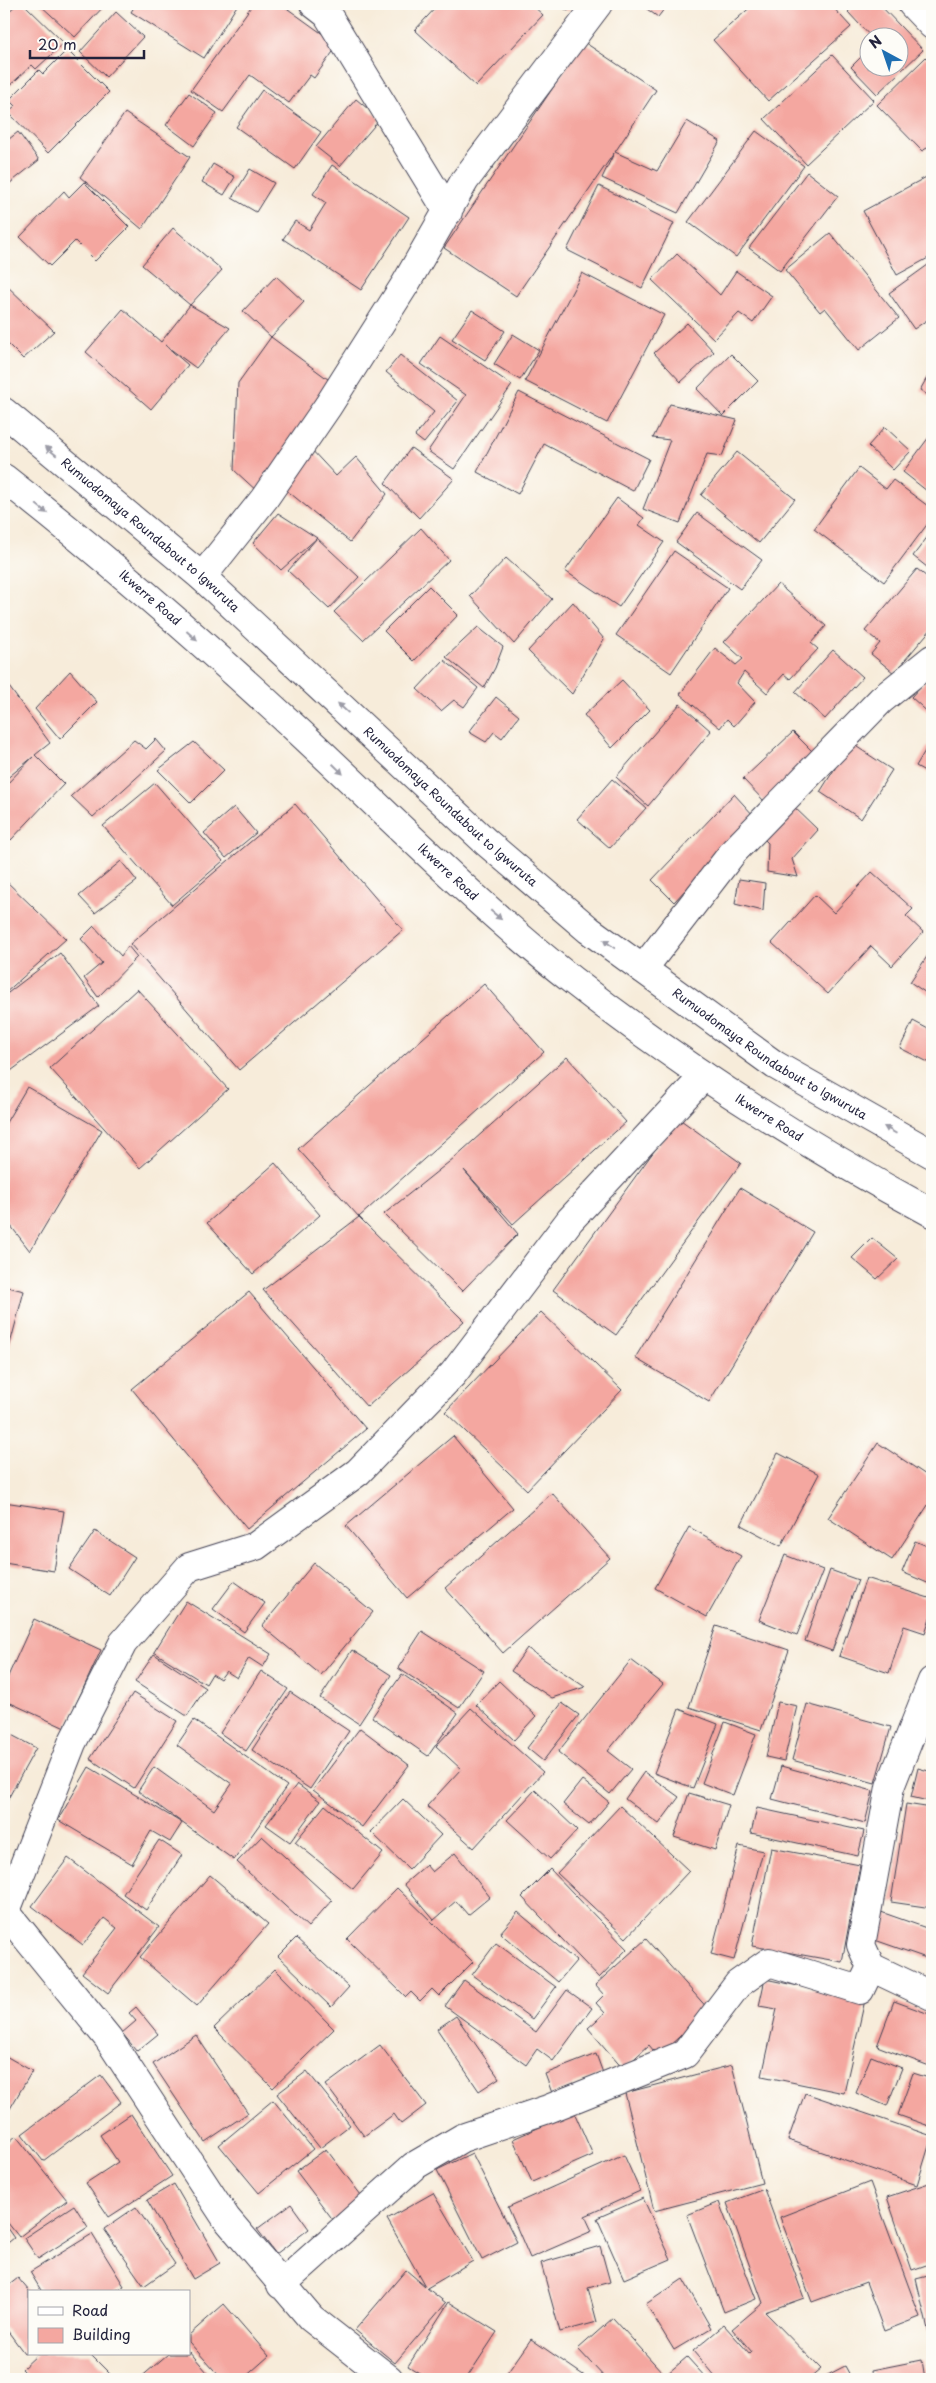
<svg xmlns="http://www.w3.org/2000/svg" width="936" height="2383" viewBox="0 0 936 2383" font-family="'Playpen Sans',sans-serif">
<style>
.building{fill:#f4a7a0}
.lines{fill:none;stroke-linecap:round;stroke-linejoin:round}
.minor-casing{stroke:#424053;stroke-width:30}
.primary-casing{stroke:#424053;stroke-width:30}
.minor{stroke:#fff;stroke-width:28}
.primary{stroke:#fff;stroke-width:28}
.oneway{fill:#9c9ca7}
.labels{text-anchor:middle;stroke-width:4;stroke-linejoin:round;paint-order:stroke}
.street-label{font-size:12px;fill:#22223b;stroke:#fdfcf7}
</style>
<rect width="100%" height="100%" fill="#fdfcf7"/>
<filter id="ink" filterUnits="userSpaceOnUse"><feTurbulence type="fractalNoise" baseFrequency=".02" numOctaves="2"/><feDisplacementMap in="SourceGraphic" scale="10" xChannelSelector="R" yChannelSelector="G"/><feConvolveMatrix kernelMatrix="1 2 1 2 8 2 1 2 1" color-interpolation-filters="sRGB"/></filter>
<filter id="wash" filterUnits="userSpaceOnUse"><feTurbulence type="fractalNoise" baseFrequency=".0096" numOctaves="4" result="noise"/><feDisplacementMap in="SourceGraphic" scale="20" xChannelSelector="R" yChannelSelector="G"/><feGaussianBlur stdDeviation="1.12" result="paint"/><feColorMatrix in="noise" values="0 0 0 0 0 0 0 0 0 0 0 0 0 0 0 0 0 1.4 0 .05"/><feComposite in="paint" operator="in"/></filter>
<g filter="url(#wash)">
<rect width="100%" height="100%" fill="#f7ecda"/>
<g id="blocks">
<path class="building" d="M17,4h7l40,39 -28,26 -4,-4 -28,26v-75z
M39,4h67l-31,33z
M136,4h102l-34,54 -73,-46z
M253,4h28l57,41 -24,33 -4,-3 -21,28 -39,-28 -27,37 -32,-22z
M396,4h11l-4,5z
M439,4h92l12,11 -67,71 -61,-56z
M557,4h16l-5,7z
M640,4h28l-10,13z
M754,4h76l21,23 -83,74 -55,-61z
M856,4h23l44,46 -46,44 -26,-27 17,-17v18h30v-30h-26l-24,-26z
M116,12l27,25 -37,40 -26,-25z
M584,42l72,48 -41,62 42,19 30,-50 33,20 -42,72 -76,-35 12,-25 -98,143 -72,-48z
M67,50l42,42 -61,61 -40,-41 7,-6 -6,-6 30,-30 4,4z
M832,55l42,45 -68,64 -42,-45z
M926,57l6,6v82l-10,6 -45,-46z
M262,90l59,42 -26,37 -59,-42z
M189,93l28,20 -23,33 -28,-21z
M356,99l24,20 -40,47 -24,-19z
M125,113l65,44 -48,72 -62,-52z
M756,131l48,35 -68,91 -48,-35z
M18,132l21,28 -35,28v-45z
M213,164l22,13 -11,18 -22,-13z
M332,165l77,52 -48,73 -78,-51 12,-18 14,9 17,-27 -13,-9z
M250,169l24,14 -18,29 -24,-14z
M807,172l31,24 -58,75 -31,-23z
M932,174v82l-35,19 -34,-64z
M84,182l45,45 -34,34 -20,-20 -25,25 -30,-29 44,-46 5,6z
M599,186l75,37 -32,65 -75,-38z
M173,228l49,42 -32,35 -48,-40z
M830,233l69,85 -40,32 -34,-42 -5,4 -35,-42z
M677,254l43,41 16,-24 36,25 -19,27 -14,-10 -25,26 -62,-59z
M932,262v66l-5,-8 -13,9 -25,-36z
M582,273l82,42 -57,108 -82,-42z
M276,276l28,26 -33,35 -28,-26z
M4,283l50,48 -31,28 -19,-19z
M190,305l40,23 -34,40 -31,-23 23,20 -37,44 -65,-57 37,-43 38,33z
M472,310l33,21 -20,29 -33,-21z
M687,323l27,29 -33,30 -27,-29z
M513,334l26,16 -19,30 -26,-16z
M440,336l72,49 -58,84 -26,-18 38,-56 -45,-31z
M271,337l69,51 -81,105 -25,-23 4,-87z
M731,354l27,27 -35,35 -26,-27z
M400,355l58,46 -34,42 -9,-7 19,-24 -48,-40z
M932,369v29l-12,-8z
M519,392l130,67 -16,32 -89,-47 -26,50 -41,-22z
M670,404l67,16 -15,36 -15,-2 -27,69 -37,-14 27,-69 -17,-2z
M885,427l26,24 -18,19 -25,-24z
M932,433v62l-29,-23z
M309,447l27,29 20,-19 31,37 -37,48 -65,-53z
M411,448l43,31 -35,39 -34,-35z
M737,452l58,47 -36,44 -58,-48z
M859,468l27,21 7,-9 39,29v9l-48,64 -70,-53z
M617,498l27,20 -5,7 25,17 -45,65 -54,-36z
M278,513l39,25 42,39 -30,32 -41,-38 29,-33 -36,32 -28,-27z
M697,513l65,47 -22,29 -64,-47z
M421,528l28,32 -86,80 -29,-28z
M932,531v40l-19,-15z
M674,551l54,37 -57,85 -55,-38z
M506,558l46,41 -38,45 -44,-48z
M917,569l15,12v47l-38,45 -23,-19 9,-11 -15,-12z
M778,584l48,42 -15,17 7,6 -28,30 -6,-5 -17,19 -23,-21 -7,11 18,19 -21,24 -7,-7 -7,9 -40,-34 35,-46 21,17 7,-6 -19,-17z
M429,586l29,29 -44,46 -30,-30z
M573,602l31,37 -32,55 -44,-43z
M478,627l25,20 -8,21 -11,20 -38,-31z
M833,650l30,27 -38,42 -30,-27z
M444,660l34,28 -14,19 -10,-7 -13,11 -24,-22z
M70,671l27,31 -37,37 -25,-30z
M930,676l2,3v37l-21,-19z
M4,680l46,63 -15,12 29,29 -53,56 -7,-9v-44l29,-30 -28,23 -1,-1z
M622,680l28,30 -38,38 -28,-33z
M496,697l23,19 -17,22 -8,-6 -8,10 -17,-10z
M680,704l31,27 -63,75 -32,-29z
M793,732l23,23 -51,47 -22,-23z
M156,739l10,12 -73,66 -22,-21 63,-56 12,9z
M932,739v36l-16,-9z
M194,742l30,28 -33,33 -33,-33z
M851,743l41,27 -31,49 -41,-27z
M612,779l34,29 -36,40 -33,-29z
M155,783l68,78 -51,44 -69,-79z
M734,794l20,22 -80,86 -22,-22z
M295,804l108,126 -164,140 -109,-126z
M791,804l27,26 -26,29 6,18 -31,-5 1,-29 -6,-6z
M234,807l22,26 -30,25 -22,-25z
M121,861l16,20 -42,32 -16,-17z
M872,872l41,37 -7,7 17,16 -31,34 -21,-20 -43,48 -56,-51 43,-48 19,18z
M4,879l62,60 -62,55z
M739,879l26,4 -2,28 -28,-7z
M94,926l27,30 7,-10 9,11 -39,40 -14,-19 18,-15 -21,-24z
M932,949v48l-22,-15z
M60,953l39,53 -95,70v-80z
M484,984l60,68 -185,165 -61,-68z
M137,989l91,100 -88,79 -90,-100z
M913,1021l19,10v33l-32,-16z
M567,1057l59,65 -113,102 -49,-54 54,64 -56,57 -78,-77 70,-56z
M27,1087l75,43 -72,121 -26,-34v-91z
M678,1118l63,45 -125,172 -63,-45z
M275,1163l45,52 -67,59 -46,-51z
M740,1188l73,44 -104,170 -74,-44z
M359,1217l105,104 -97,86 -104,-117z
M872,1238l26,21 -21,20 -25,-21z
M4,1286l20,5 -20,76z
M249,1292l117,137 -119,100 -115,-140z
M541,1312l81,78 -95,100 -82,-78z
M453,1436l60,72 -106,90 -61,-72z
M878,1443l54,36v20l-40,61 -64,-42z
M778,1453l41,21 -38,72 -40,-21z
M552,1493l58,65 -107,95 -58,-65z
M4,1502l60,9 -10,60 -50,-8z
M689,1527l52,29 -34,61 -52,-29z
M95,1531l40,26 -25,39 -41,-27z
M915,1541l17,7v37l-30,-13z
M785,1555l38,15 -26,65 -38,-15z
M314,1563l59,49 -52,63 -59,-49z
M830,1570l28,10 -26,71 -27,-10z
M866,1578l66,21v13l-7,21 -21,-7 -15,47 -50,-17z
M234,1581l31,22 -21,29 -31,-23z
M186,1601l85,53 -8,13 -14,-9 -12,20 -11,-7 -6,8 -8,-5 -6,10 -52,-32z
M34,1619l67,31 -36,78 -61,-28v-15z
M716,1626l73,24 -28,80 -72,-23z
M422,1631l62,40 -25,37 -61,-40z
M527,1648l58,39 -33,11 -41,-27z
M352,1650l39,25 -32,49 -39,-26z
M154,1654l52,34 -19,28 -52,-34z
M631,1660l32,24 -55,67 23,18 -21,25 -52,-42z
M261,1671l27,18 -42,62 -26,-18z
M402,1674l56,39 -30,43 -56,-39z
M499,1681l37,35 -22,24 -38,-35z
M290,1692l59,39 -39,58 -58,-39z
M133,1693l44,28 -43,67 -44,-29z
M778,1702l19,4 -13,55 -18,-4z
M562,1703l17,12 -36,46 -16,-13z
M807,1704l84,23 -16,56 -83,-23z
M471,1708l72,64 -69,76 -47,-42 34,-37 -25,-23z
M679,1709l39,15 -25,64 -39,-15z
M194,1720l93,66 -53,74 -96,-69 16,-24 60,43 18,-26 -55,-39z
M725,1722l31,12 -23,61 -31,-12z
M360,1728l49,37 -47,62 -49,-37z
M4,1731l32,17 -32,58z
M781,1766l92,25 -8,32 -93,-24z
M89,1767l93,56 -12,19 -19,-11 -19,33 -74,-44z
M918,1768l14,4v30l-21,-5z
M644,1772l35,25 -20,27 -34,-25z
M582,1780l27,22 -20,23 -26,-21z
M297,1784l23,17 -30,41 -24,-17z
M535,1790l42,40 -27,29 -43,-39z
M689,1793l40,12 -14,45 -41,-13z
M403,1799l38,36 -32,34 -38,-37z
M906,1804l26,4v100l-41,-6z
M325,1805l58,48 -30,36 -58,-47z
M620,1806l69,65 -63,67 -69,-65z
M757,1808l107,23 -6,25 -107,-23z
M262,1836l70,64 -24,27 -71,-65z
M159,1840l23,15 -36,55 -23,-16z
M739,1846l24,5 -29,109 -23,-6z
M771,1848l89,17 -18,97 -90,-16z
M455,1853l35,44 -22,18 -12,-14 -22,19 -30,-36 22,-19 6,7z
M68,1858l91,69 -51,66 -26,-20 35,-45 -13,-10 -21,27 -51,-39z
M550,1869l77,80 -28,29 -77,-81z
M210,1875l58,49 -71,82 -57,-49z
M397,1888l76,74 -34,34 -7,-7 -12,12 -9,-9 -5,5 -59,-58z
M518,1912l58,49 -18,21 -58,-49z
M881,1912l51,18v30l-60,-21z
M296,1938l53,49 -18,20 -53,-51z
M646,1939l63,71 -51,46 -9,-11 -26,24 -35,-41 17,-15 -9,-10 8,-8 -9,-10z
M496,1943l60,44 -24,32 -60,-44z
M275,1969l59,60 -61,59 -59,-60z
M765,1979l100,21 -21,93 -82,-17 15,-67 -18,-3z
M464,1980l72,52 31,-42 25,18 -39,53 -16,-12 -11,16 -81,-59z
M894,2001l38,14v52l-55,-21z
M136,2007l22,27 -21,17 -15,-18 14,-12 -7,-8z
M456,2016l43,62 -20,13 -42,-62z
M196,2035l52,78 -43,29 -52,-78z
M380,2045l46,60 -25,19 -7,-10 -30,22 -38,-51z
M596,2054l7,19 -51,20 -7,-19z
M4,2055l28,16 -28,48z
M871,2056l31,12 -15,38 -31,-13z
M732,2065l30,118 -108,28 -29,-118z
M307,2071l43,54 -30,23 -43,-54z
M913,2073l19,6v48l-34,-12z
M101,2075l20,27 -78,59 -21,-27z
M805,2093l127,43 -15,49 -129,-45z
M273,2100l40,49 -54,44 -40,-48z
M574,2112l19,43 -61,27 -19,-43z
M131,2114l41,62 -63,41 -23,-34 32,-21 -18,-27z
M16,2136l51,64 -48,37 -15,-19v-72z
M326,2149l38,50 -30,22 -38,-50z
M472,2153l45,89 -35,18 -45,-90z
M624,2155l16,36 -55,25 7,15 -62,27 -22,-51z
M870,2182l50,135 -36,14 -18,-49 -54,20 -32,-85z
M932,2182v81l-20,7 -25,-73z
M174,2184l46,79 -27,16 -46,-79z
M764,2189l40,109 -39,14 56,57 -12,10h-92l-24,-28 31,-26 26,29 2,-2 -20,-23 31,-26 -36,-100z
M433,2193l40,68 -46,27 19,15 -51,60 -40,-33 51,-60 19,16 -38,-67z
M643,2198l28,61 -47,20 -27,-61z
M719,2202l37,97 -32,13 -37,-97z
M291,2204l18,25 -33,25 -19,-25z
M74,2205l14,22 -50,32 -14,-21z
M136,2207l39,57 -31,22 -40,-57z
M4,2224l10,14 -10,8z
M92,2234l32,52 -10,6h-72l-12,-20z
M600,2246l10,36 -22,6 9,34 -37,10 -19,-69z
M932,2275v63h-2l-14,-59z
M18,2278l11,13v59l-5,3 -20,-27v-37z
M683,2279l28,49 -37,22 -28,-46z
M449,2302l48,30 -31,47h-37l-21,-13z
M224,2304l45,52 -26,23h-21l-33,-37v-7z
M613,2318l50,55 -7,6h-50l-28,-30z
M531,2339l58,40h-86z
M189,2351l24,28h-74l29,-25h21z
M38,2354h52l21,21 -5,4h-74l-10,-10z
M687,2357l20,22h-46z
M922,2360l3,19h-52l-1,-9z
M932,2363v16h-1l-3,-15z
M845,2366l7,13h-32z"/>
</g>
</g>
<g filter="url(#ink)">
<use href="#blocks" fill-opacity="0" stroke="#424053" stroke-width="1"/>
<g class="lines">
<defs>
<path id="minor" d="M314,4l13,10 121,198
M912,4l20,21
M202,577l62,-78 64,-93 78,-123 59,-103 133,-176
M643,969l91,-118 147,-151 51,-41
M932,1681l-42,106 -29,158 10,22 61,29
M4,1910l104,128 118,180 85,100 78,61
M6,1911l66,-168 51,-100 66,-76 67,-21 102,-74 95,-98 117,-154 134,-144
M281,2285l133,-119 48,-28 86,-29 137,-55 53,-70 31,-22 91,28 11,-23"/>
<g id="primary">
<path id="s1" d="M4,412l198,165 284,265 103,88 186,135 157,89"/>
<path id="s2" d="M4,478c100,78 196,162 290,249 92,85 179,175 278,253 114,89 233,165 360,233"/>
</g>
</defs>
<use href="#minor" class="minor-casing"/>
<use href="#primary" class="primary-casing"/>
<use href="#minor" class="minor"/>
<use href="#primary" class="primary"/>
</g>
<defs><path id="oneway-solid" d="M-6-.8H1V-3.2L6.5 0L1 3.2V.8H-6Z" transform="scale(1.25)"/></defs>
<g class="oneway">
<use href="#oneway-solid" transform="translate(51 451) rotate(-140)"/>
<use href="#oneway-solid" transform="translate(42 509) rotate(39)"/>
<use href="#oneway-solid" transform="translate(192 636) rotate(42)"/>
<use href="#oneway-solid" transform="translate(343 708) rotate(-137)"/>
<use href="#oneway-solid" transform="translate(338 769) rotate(44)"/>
<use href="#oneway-solid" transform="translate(496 915) rotate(40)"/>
<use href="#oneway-solid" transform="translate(609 944) rotate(-144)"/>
<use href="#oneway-solid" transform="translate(890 1130) rotate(-150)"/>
</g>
</g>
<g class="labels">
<g class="street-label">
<text dy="4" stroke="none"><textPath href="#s1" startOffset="191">Rumuodomaya Roundabout to Igwuruta</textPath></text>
<text dy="4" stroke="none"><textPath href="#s2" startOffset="189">Ikwerre Road</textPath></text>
<text dy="4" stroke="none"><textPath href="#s1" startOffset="596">Rumuodomaya Roundabout to Igwuruta</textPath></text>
<text dy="4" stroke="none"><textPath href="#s2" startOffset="594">Ikwerre Road</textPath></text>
<text dy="4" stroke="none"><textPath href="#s1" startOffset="1001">Rumuodomaya Roundabout to Igwuruta</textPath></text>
<text dy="4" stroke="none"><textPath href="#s2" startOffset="999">Ikwerre Road</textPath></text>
</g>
</g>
<rect width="936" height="2383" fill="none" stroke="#fdfcf7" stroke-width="20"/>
<rect x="28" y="2290" width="162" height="65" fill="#fdfcf7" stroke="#a5a5ac"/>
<rect x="38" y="2307" width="25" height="8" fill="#ffffff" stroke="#a5a5ac"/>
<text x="72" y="2316" font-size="15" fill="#22223b">Road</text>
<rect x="38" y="2328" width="25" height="15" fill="#f4a7a0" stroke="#a5a5ac"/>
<text x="72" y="2340" font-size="15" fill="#22223b">Building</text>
<g transform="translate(884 52) rotate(320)"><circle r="24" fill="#fdfcf7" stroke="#a5a5ac"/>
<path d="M0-4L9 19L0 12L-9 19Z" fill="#1f6fb2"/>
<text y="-8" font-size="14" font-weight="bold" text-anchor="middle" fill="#22223b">N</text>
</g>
<path d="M30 50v8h114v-8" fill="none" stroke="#22223b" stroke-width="2.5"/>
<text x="38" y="50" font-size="15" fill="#22223b" stroke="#fdfcf7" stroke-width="4" paint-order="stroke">20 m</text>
</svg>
